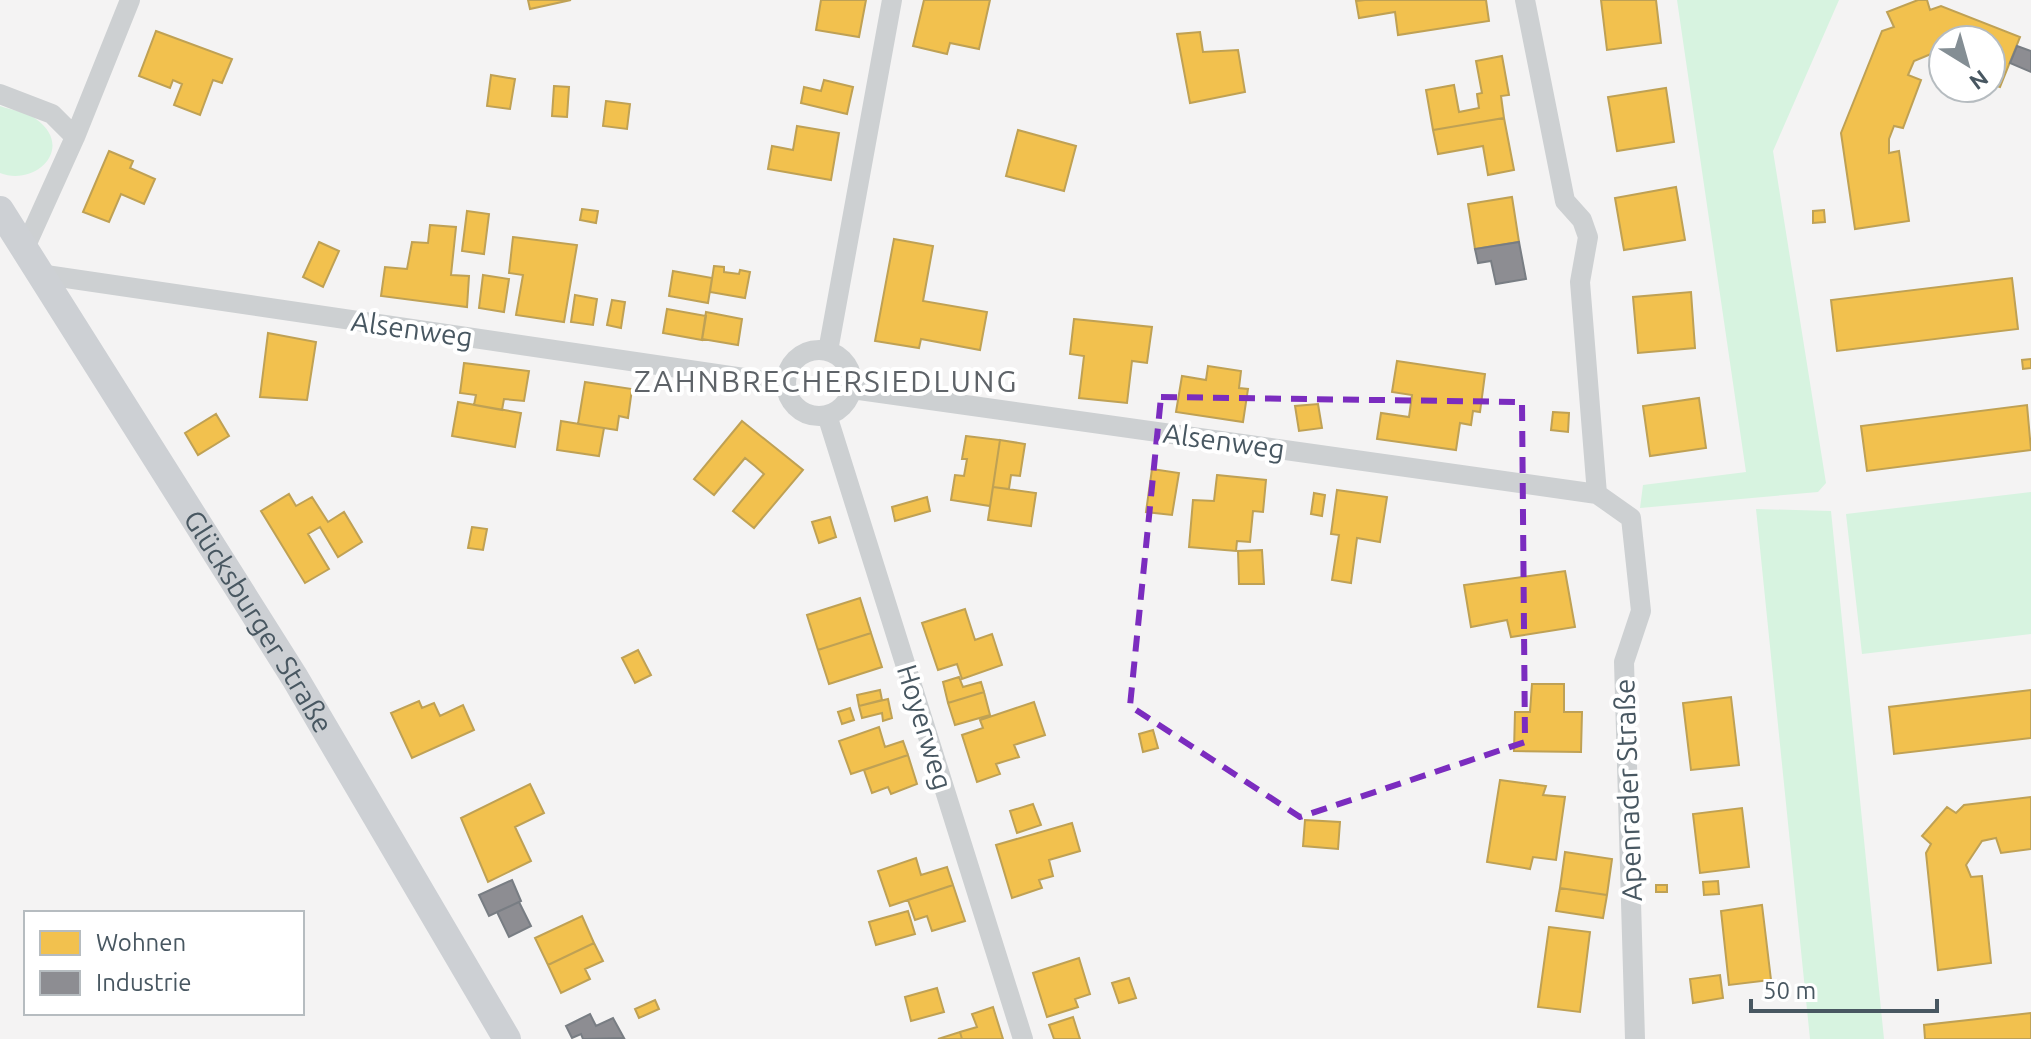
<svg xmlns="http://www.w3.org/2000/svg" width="2031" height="1039" viewBox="0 0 2031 1039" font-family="Ubuntu,sans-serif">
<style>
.green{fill:#d7f3e0}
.homes{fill:#f2c14e;stroke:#bfa154;stroke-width:2}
.industry{fill:#8d8d92;stroke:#787d83;stroke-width:2}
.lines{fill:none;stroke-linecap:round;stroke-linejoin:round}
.street{stroke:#cdd0d2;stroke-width:20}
.secondary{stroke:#cdd0d4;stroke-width:28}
.marked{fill:none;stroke:#7b2cbf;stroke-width:6;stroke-dasharray:16 10;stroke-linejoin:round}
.labels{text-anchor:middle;stroke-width:8;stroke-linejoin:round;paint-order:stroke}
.street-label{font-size:28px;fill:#485761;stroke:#fff}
.neighbourhood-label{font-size:30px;letter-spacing:2px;fill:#5e6368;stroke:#fff}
</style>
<rect width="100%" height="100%" fill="#f4f3f3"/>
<path class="green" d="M1677,0h162l-66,151 53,332 -8,9 -178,16 3,-23 103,-13z
M0,106c11,4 27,6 36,13 40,29 -1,68 -36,54z
M2031,492v142l-169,20 -16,-140z
M1756,509l75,2 53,528h-74z"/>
<path class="homes" d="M528,0h43l-41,9z
M821,0h45l-7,37 -43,-7z
M924,0h66l-11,49 -29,-6 -3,11 -34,-8z
M1365,0h121l3,21 -91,14 -3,-23 -36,6 -3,-17z
M1601,0h55l5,43 -54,7z
M1918,0h9l3,10 11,-4 79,31 -20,50 -9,-3v-44h-48v9l-29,12 -6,14 13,5 -18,48 -9,-2 -5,13v14l10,-2 10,70 -54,8 -14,-96 41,-102 12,-4 -7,-15z
M156,31l76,28 -10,24 -9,-3 -13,35 -26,-10 8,-21 -9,-4 -3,8 -31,-12z
M1200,32l3,20 35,-2 7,42 -55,11 -13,-69z
M1502,56l7,39 -8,1 3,22 -71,12 -7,-40 28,-5 5,27 20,-4 -2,-14 5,-1 -6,-32z
M491,75l24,4 -5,30 -23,-3z
M824,80l29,7 -6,27 -46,-11 3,-16 17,4z
M554,86l15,1 -2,30 -15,-1z
M1666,88l8,54 -57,9 -9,-54z
M606,101l24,3 -3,25 -24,-3z
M1504,118l10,52 -26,5 -5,-29 -45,8 -5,-24z
M797,126l42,7 -8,47 -63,-11 4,-23 21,4z
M1018,130l58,16 -12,45 -58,-15z
M109,151l24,10 -3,7 25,11 -11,25 -23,-10 -12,28 -26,-10z
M1676,187l9,53 -61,10 -9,-52z
M1512,197l7,45 -44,7 -7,-45z
M582,209l16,2 -2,12 -16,-3z
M1824,210l1,12 -12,1v-12z
M467,211l22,3 -5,40 -22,-3z
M430,225l26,2 -5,48 18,1 -2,31 -86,-11 4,-29 22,2 5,-27 16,1z
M513,237l64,8 -13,77 -48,-7 7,-40 -14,-2z
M894,239l39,7 -10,55 64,11 -7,38 -59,-11 -2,9 -44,-7z
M319,242l20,9 -16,36 -20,-10z
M714,266l10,1v5l15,2 1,-4 10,2 -5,26 -35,-6z
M673,271l39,7 -4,25 -39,-7z
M483,275l26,4 -5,33 -25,-4z
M2012,278l6,51 -181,22 -6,-51z
M1691,292l4,56 -57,5 -5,-56z
M575,295l22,4 -4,26 -22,-3z
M612,300l13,2 -4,26 -14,-3z
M667,309l39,7 -4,24 -39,-7z
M706,312l36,7 -4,26 -36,-6z
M1074,319l78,8 -5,36 -15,-2 -5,42 -48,-5 5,-42 -14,-2z
M268,333l48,9 -9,58 -47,-3z
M2031,359v9l-8,1 -1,-9z
M1397,361l88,13 -5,38 -7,-1 -2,14 -11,-2 -4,27 -79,-11 4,-26 28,4 3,-22 -20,-3z
M464,363l65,8 -5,30 -20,-2 -2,11 -28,-5 2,-10 -16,-2z
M1208,366l33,5 -2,17 9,1 -5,33 -67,-10 6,-36 24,4z
M585,382l47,7 -4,29 -9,-2 -2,14 -39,-6z
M1699,398l7,50 -56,8 -7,-50z
M458,402l63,11 -6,34 -63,-11z
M1318,404l4,24 -23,3 -4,-25z
M2027,405l4,45 -164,21 -6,-45z
M1553,412l16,1 -1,19 -17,-2z
M216,414l13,22 -31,19 -13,-22z
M561,421l43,7 -5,28 -42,-6z
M742,421l61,49 -49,58 -21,-17 31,-37 -9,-8 -10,-8 -31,37 -20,-16z
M966,436l34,4 -10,66 -39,-6 4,-25 9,1 3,-17h-5z
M1000,440l25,4 -5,32 -9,-1 -2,14 -16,-2z
M1152,469l27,4 -7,42 -26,-3z
M1217,475l49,5 -3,32 -10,-1 -3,31 -13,-1 -1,10 -47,-4 4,-47 21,1z
M993,487l43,6 -5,33 -43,-6z
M1337,490l50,7 -7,45 -23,-4 -6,45 -19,-3 7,-45 -8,-1z
M1314,493l11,2 -3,21 -11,-2z
M289,494l7,12 16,-9 16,25 16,-10 18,30 -24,15 -18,-30 -12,7 21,35 -24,14 -44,-72z
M927,497l3,14 -35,10 -3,-14z
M830,517l6,20 -17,6 -7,-21z
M472,527l15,2 -4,21 -15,-2z
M1262,550l2,34h-25l-1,-33z
M1565,571l10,56 -64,10 -4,-17 -36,7 -7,-42z
M860,598l11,35 -53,17 -11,-35z
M965,609l10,31 17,-6 10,31 -40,14 -5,-15 -19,6 -16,-47z
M871,633l11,34 -53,17 -11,-34z
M638,650l13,25 -16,8 -13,-25z
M959,677l4,10 18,-5 3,10 -36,11 -5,-21z
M1532,684h32v28h18l-1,40 -67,-1 1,-39h15z
M880,690l2,10 -23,6 -2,-11z
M2031,690v48l-137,16 -5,-47z
M984,692l6,23 -35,10 -7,-22z
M1731,697l8,68 -48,5 -8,-67z
M888,699l4,19 -9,3 -1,-8 -20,5 -3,-12z
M419,701l3,7 12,-5 6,13 23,-11 11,25 -62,28 -21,-45z
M1034,702l11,33 -31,10 5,12 -23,7 4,10 -23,8 -15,-47 21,-7 -3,-8z
M850,708l4,12 -12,4 -4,-12z
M879,727l6,20 18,-6 5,14 -57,19 -12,-33z
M1153,730l5,18 -15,4 -4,-18z
M908,755l9,29 -26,10 -3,-7 -16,6 -8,-23z
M1500,780l46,6 -3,9 22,2 -9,63 -23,-3 -3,12 -43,-7z
M530,784l14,29 -29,14 16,34 -43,21 -27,-64z
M2031,797v52l-30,4 -5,-15 -14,3 -16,24 5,12 11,-1 9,87 -53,7 -12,-117 5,-9 -9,-8 25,-29 9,6 8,-8z
M1033,804l8,21 -24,8 -7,-22z
M1742,808l7,59 -49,6 -7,-59z
M1305,820l35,2 -2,27 -35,-3z
M1072,823l8,28 -31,9 4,16 -14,4 3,8 -30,10 -16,-53z
M1565,852l47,7 -5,36 -47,-7z
M916,858l5,17 26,-8 6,18 -63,21 -12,-35z
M1718,881l1,13 -15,1 -1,-13z
M953,885l12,36 -33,10 -5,-15 -12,4 -7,-20z
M1656,885h11v7h-11z
M1560,888l47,7 -4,23 -47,-7z
M1762,905l9,75 -42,5 -8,-74z
M908,911l7,23 -39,11 -7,-23z
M582,916l12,27 -46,22 -13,-27z
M1549,927l41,5 -10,80 -42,-5z
M594,943l9,18 -18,8 5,10 -29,14 -13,-28z
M1079,958l11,36 -15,5 3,8 -31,10 -14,-44z
M1720,975l3,23 -30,5 -3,-24z
M1129,978l7,20 -17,5 -7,-20z
M937,988l7,24 -33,9 -6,-24z
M655,1000l4,9 -20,9 -4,-9z
M993,1007l10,32h-41l-2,-7 17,-5 -5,-13z
M2031,1013v26h-106l-1,-14z
M1073,1017l7,22h-26l-5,-14z
M960,1032l2,7h-24z"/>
<path class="industry" d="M2017,46l14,5v21l-21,-9z
M1519,242l7,37 -30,5 -5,-23 -13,2 -3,-14z
M512,880l9,21 -32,15 -10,-21z
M519,902l12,24 -22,11 -12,-25z
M590,1014l6,12 17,-8 11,20 -41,1 -2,-5 -9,4 -6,-12z"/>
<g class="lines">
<path class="street" d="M1525,0l40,201 17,19 6,17 -8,45 17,212 34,24 10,93 -17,51 11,377
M0,94l52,20 23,23
M24,250l51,-113 55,-137
M39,274l747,110
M786 383a33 33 0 1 1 66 0a33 33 0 1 1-66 0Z
M828,351l64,-351
M852,389l745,105
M827,415l196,624"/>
<path class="secondary" id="s1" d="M0,210l295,468 212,361"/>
</g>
<path class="marked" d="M1161,397l361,5 3,340 -225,75 -170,-111z"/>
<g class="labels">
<g class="street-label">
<text transform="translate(412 329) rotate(8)" y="10">Alsenweg</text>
<text transform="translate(1224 441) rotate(8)" y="10">Alsenweg</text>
<text dy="10" stroke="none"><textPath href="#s1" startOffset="486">Glücksburger Straße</textPath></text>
<text transform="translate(925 727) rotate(73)" y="10">Hoyerweg</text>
<text transform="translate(1628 790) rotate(-92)" y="10">Apenrader Straße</text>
</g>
<g class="neighbourhood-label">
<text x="826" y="392">ZAHNBRECHERSIEDLUNG</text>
</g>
</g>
<rect x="24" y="911" width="280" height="104" fill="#ffffff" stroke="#b6bcc0" stroke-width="2"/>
<rect x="40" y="931" width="40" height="24" fill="#f2c14e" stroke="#b6bcc0" stroke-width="2"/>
<text x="96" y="951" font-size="24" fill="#485761">Wohnen</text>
<rect x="40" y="971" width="40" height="24" fill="#8d8d92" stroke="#b6bcc0" stroke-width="2"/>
<text x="96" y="991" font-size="24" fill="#485761">Industrie</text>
<g transform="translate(1967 64) rotate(143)"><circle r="38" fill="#ffffff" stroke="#b6bcc0" stroke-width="2"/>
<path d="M0-6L14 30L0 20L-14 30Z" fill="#848e94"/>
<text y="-12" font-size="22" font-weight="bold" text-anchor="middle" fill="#485761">N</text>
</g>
<path d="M1751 999v12h186v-12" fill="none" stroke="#485761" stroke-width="4"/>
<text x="1763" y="999" font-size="24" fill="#485761" stroke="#ffffff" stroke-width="6" paint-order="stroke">50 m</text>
</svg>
